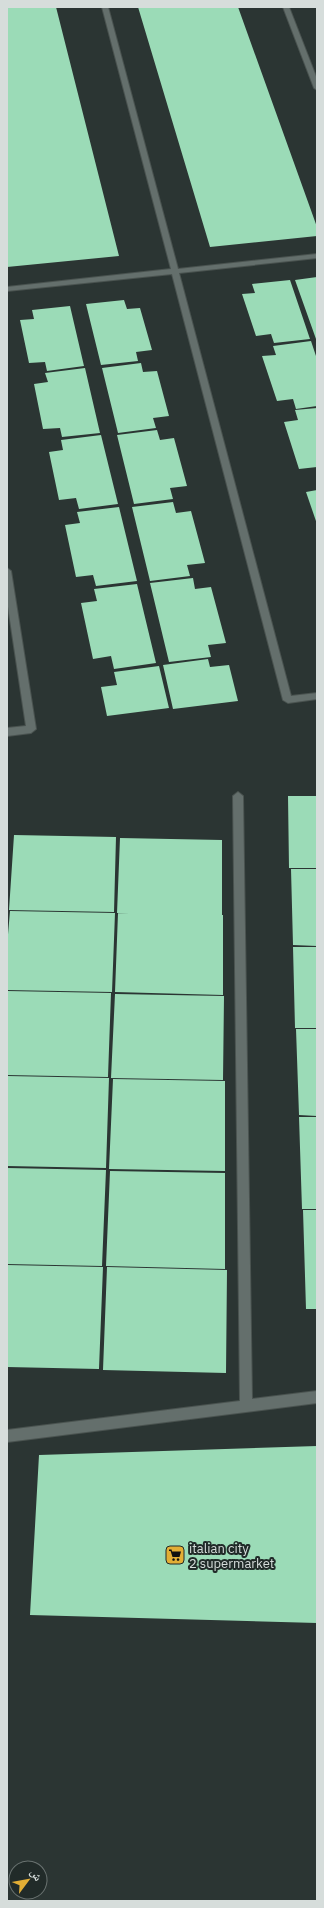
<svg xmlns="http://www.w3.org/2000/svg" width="324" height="1908" viewBox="0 0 324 1908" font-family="'IBM Plex Sans','Noto Naskh Arabic',sans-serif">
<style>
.building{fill:#9bdbb7}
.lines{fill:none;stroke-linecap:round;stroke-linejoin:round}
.street-casing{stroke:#4a5350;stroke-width:2}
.street{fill:#646f6c;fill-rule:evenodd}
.labels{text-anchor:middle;stroke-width:4;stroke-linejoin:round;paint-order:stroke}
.near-poi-label{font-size:13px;fill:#d6dddb;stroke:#212b29;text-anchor:start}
</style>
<rect width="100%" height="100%" fill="#2b3533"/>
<path class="building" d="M7,7h49l63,249 -112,11z
M138,7h100l79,220v9l-107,11z
M317,277v62h-1l-21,-59z
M290,280l20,59 -36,4 -3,-9 -15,2 -14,-42 13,-1 -3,-9z
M124,300l3,9 13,-1 12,42 -16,2 2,9 -37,4 -15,-61z
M70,306l14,60 -37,5 -2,-9 -16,1 -9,-43 14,-1 -2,-9z
M311,341l6,18v47l-21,3 -3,-10 -16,2 -15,-45 14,-1 -3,-9z
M141,363l2,9 14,-1 12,45 -16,2 3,10 -38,5 -16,-65z
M85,368l15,65 -38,4 -2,-9 -17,1 -9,-45 14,-2 -3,-9z
M317,408v59l-18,2 -15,-47 14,-2 -3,-10z
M157,430l3,10 14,-2 13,48 -17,2 3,11 -39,5 -17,-69z
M101,435l17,69 -39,5 -3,-11 -17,2 -10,-48 14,-2 -2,-10z
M317,490v34l-11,-32z
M173,502l3,11 15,-2 14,52 -18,2 3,11 -40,5 -18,-74z
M119,507l18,74 -41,5 -3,-11 -17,2 -11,-52 15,-2 -3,-11z
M193,578l2,11 16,-2 15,56 -18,2 3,12 -42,5 -19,-79z
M137,584l19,79 -42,6 -3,-13 -18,3 -12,-56 16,-2 -3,-12z
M208,659l2,8 19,-2 9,36 -65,8 -10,-44z
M159,666l10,42 -62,8 -6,-29 16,-2 -3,-13z
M288,796h29v72h-28z
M14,835l102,2 -2,75 -105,-2z
M120,838l102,2v75l-105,-2z
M291,869h26v77l-24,-1z
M10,911l105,2 -3,79 -105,-2v-44z
M118,913l105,2v80l-108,-3z
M293,947h24v81h-22z
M7,991l104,2 -3,84 -101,-2z
M115,994l109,2 -1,84 -112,-2z
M296,1029h21v87l-18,-1z
M7,1076l102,2 -3,90 -99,-2z
M113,1079l112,2v90l-116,-2z
M299,1117h18v92h-15z
M7,1168l99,2 -4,96 -95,-2z
M110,1171l115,2v96l-119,-3z
M303,1210h14v99h-11z
M7,1265l96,2 -4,102 -92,-2z
M107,1267l120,3 -1,103 -123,-3z
M317,1446v177l-287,-8 9,-160z"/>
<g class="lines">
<defs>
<path id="street" d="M102,7h6l70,262 139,-15v4l-138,15 112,423 26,-3v6l-29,4 -5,-3 -111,-426 -165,17v-4l164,-18z
M283,7h6l28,72v11l-3,-2z
M7,568l4,3 25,158 -5,4 -24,3v-8l19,-2 -19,-126z
M238,792l5,4 9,603 65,-8v12l-310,39v-12l233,-29 -7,-605z"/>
</defs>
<use href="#street" class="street-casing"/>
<use href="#street" class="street"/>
</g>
<defs>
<symbol id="supermarket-square" viewBox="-11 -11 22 22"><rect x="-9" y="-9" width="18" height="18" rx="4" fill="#e3ae35" stroke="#212b29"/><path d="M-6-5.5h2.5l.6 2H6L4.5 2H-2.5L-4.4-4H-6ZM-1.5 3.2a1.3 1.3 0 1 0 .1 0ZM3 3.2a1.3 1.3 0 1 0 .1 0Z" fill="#111"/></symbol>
</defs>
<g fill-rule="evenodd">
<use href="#supermarket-square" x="164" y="1544" width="22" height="22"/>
</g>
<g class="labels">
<g class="near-poi-label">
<text x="189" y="1553">italian city<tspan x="189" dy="15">2 supermarket</tspan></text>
</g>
</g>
<rect width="324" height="1908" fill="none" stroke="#d6dddb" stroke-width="16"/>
<g transform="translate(28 1880) rotate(58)"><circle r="19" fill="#212b29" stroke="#697270"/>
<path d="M0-3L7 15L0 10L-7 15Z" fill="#e3ae35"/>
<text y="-6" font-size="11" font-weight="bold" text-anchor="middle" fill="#d6dddb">ش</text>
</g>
</svg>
